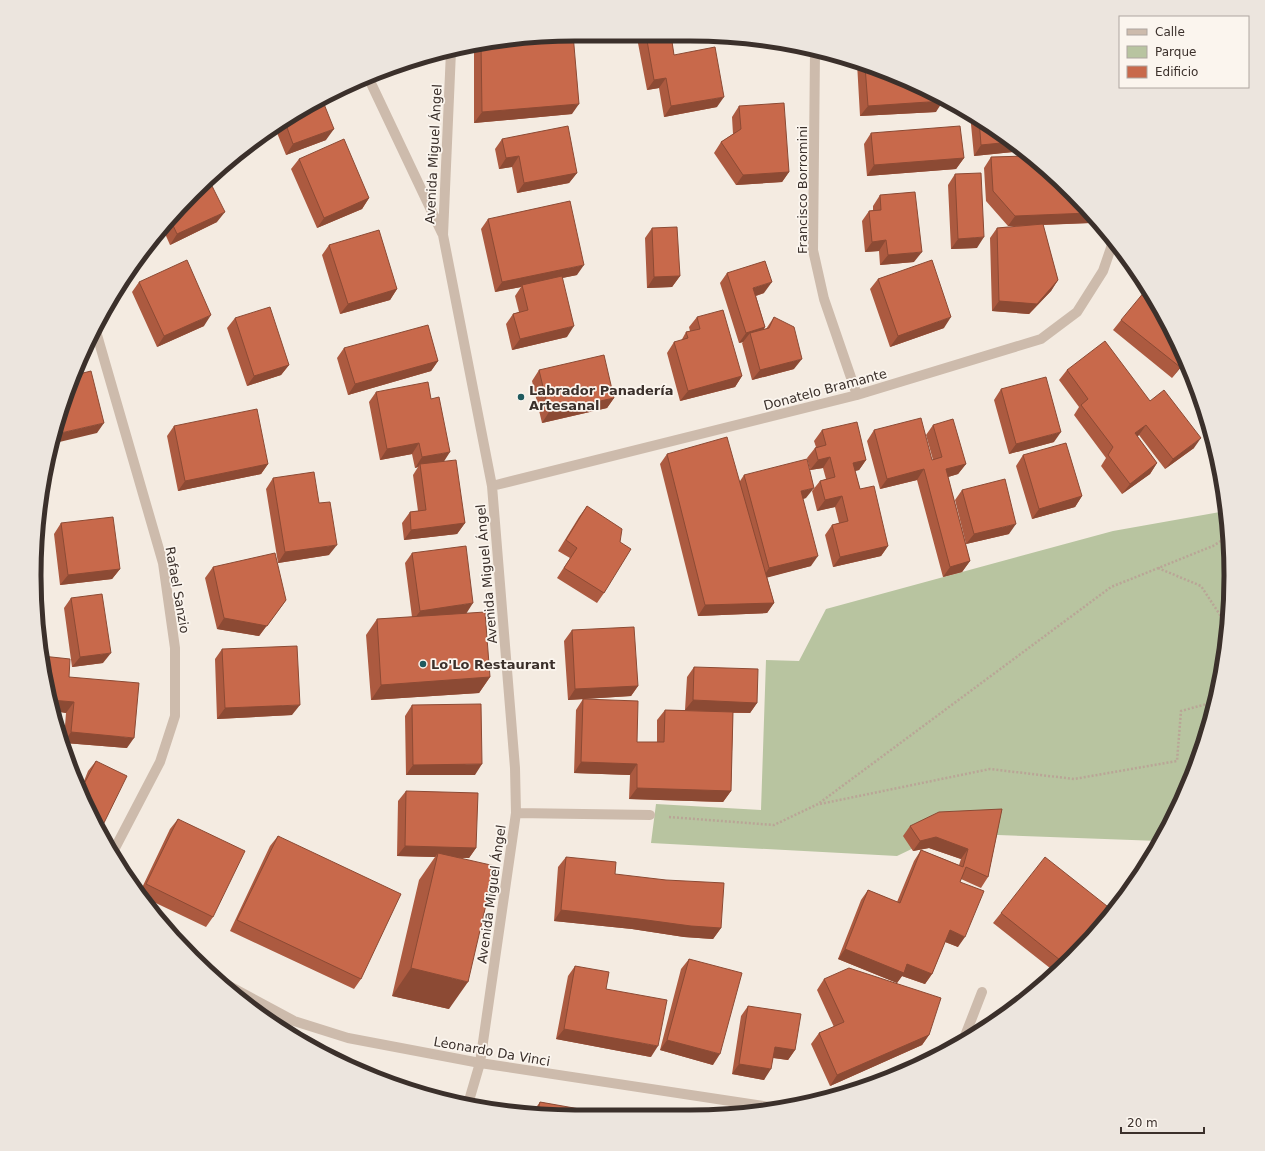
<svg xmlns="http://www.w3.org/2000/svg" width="1265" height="1151" viewBox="0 0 1265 1151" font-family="'DejaVu Sans',sans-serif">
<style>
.green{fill:#b8c4a0}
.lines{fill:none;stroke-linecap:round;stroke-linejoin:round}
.path{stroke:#b9a596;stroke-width:2.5;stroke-dasharray:2 2;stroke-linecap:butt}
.minor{stroke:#cdbbac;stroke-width:10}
.wall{fill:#ac5a40}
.shaded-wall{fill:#8c4a34}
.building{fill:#c8694b;stroke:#8c4a34}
.poi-dot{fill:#1f5a5e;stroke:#fbf5ee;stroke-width:1.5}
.labels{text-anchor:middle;stroke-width:3.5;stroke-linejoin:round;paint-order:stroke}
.street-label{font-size:13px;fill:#3b302b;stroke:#fbf5ee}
.poi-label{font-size:13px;font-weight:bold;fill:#3b302b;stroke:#fbf5ee;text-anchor:start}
.rim{fill:none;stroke:#3b302b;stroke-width:5}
</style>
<rect width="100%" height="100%" fill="#f4ebe1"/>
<path class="green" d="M1224,510l7,65 -10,106 -31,102 -31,58 -214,-8 -48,23 -246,-13 5,-39 105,6 5,-150 33,1 27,-52 287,-78 107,-19z"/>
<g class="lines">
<path class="path" d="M1158,568l43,18 25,38
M820,804l170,-35 84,10 103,-18 4,-50 33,-9
M669,817l105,8 44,-21 293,-217 102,-41 14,-9"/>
<path class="minor" d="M451,51l-8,184 49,251 23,282 1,45 -36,250 -12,41
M815,51l-2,199 11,49 33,96
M369,79l73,154
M95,328l68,235 12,85v68l-15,46 -47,90
M492,486l365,-91 184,-56 36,-27 26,-41 10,-29
M516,813l134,2
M216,979l78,42 54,17 132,25 296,45
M963,1041l19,-49"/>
</g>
<path class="wall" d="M573,34l-1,80 -98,9v-75l2,-4z
M640,34l31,1 3,20 43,52 -53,10 -5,-29 -12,2 -10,-52z
M857,63l40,12 39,37 -76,4z
M322,99l4,41 -40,15 -11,-27z
M739,106l50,66 -7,10 -46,3 -22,-32 7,-11 12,-8 -1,-17z
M970,114l21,11 22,27 -39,4z
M871,133l93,25 -8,11 -89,7 -3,-32z
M502,139l75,34 -8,10 -52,10 -5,-26 -13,2 -4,-20z
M991,157l99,66 -47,2 15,55 -7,11 -22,23 -37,-3 -2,-73 7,-10 27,-2h-16l-22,-25 -2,-33z
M299,159l70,39 -7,11 -45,19 -26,-59z
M955,174l22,74 -26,1 -3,-64z
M210,182l7,40 -47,23 -7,-16z
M880,195l34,67 -34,3 -1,-14 -14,1 -3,-31 7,-10 4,-1v-4z
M488,219l89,56 -15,3 5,59 -55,13 -6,-26 7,-10 6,-2 -4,-16 6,-9 -26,5 -14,-63z
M652,228l28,48 -8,11 -25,1 -2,-50z
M329,245l68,44 -7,11 -50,14 -18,-59z
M727,273l37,20 -8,3 9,31 -1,2h2l8,-12 20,52 -42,11 -10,-37 1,-1 -4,1 -19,-60z
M878,279l66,49 -54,19 -20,-58z
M139,282l65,44 -47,21 -25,-55z
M697,317l45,59 -7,11 -55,14 -13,-48 7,-11 7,-1 5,-9 4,-1 -1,-4z
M235,318l54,47 -8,10 -34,11 -20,-58z
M1121,320l53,24 7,23 -9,11 -59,-48z
M344,348l94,13 -7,10 -83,24 -11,-37z
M539,370l75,28 -7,10 -65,15 -10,-42z
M1067,370l83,31 44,47 -29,21 -26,-34 -2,2 20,26 -7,11 -28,20 -21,-28 5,-8 -32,-43 5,-8 -20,-27z
M1001,389l53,53 -45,12 -15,-54z
M376,392l68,69 21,62 -8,11 -53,6 -2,-17 8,-11 8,-1 -5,-36 5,-8 -3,1 -3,-14 -32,6 -11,-58z
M933,425l33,39 -8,10 -10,3 22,84 -8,11 -19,5 -26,-97 -37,9 -13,-48 7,-11 58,30h1l-7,-25z
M174,426l94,38 -7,10 -83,17 -11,-55z
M822,430l44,30 -7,10 -4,1 5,18 28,57 -7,10 -48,11 -8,-32 7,-10 7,-2 -4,-16 -18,4 -5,-20 8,-10 6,-2 -3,-11 -13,2 -3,-12 8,-10 1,-1 -2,-6z
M667,454l73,27 4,-6 62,23 -3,1 8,67 -44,11 7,26 -7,10 -69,3 -38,-152z
M1023,455l59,41 -7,11 -43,12 -16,-53z
M273,478l46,25 10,52 -51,8 -12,-74z
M962,490l47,44 -43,10 -11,-44z
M587,506l33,36 -16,51 -7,10 -40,-25 13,-20 -12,-7 21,-34z
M61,523l59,46 -8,10 -52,6 -6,-51z
M412,553l54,60 24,64 -11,16 -108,7 -5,-65 11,-16 35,-2 -7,-54z
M213,567l73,33 -27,36 -42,-7 -12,-51z
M71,598l32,65 -31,4 -8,-59z
M572,630l66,56 -7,10 -63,4 -4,-59z
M222,649l70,66 -75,4 -2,-60z
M694,667l63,36 -7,10h-17l-2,78 -8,11 -94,-3 1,-24 -56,-2 2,-63 7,-11 54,43h20v-22l8,-10h20l2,-33z
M69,677l58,71 -62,-5 -1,-4 2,-26 -11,-2 -11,-30z
M412,705l63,70h-69l-1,-59z
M96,761l4,70 -16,-50 4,-10z
M406,791l70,57 -7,10h-9l-11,151 -57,-13 27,-116 16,-23 -38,-1 1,-55z
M1002,809l-14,68 -7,11 -20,-9 -1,3 -2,65 -13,-5 -13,32 -7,10 -23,-8 -5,7 -59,-24 23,-59 7,-10 29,12 17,-41 7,-11 38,15 2,-6 -32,-11 -16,3 -10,-15 7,-10z
M178,819l35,98 -7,10 -67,-32v-1l31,-65z
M278,836l83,143 -7,10 -124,-58 40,-85z
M566,857l155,71 -8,11 -29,-2 -52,-8 -78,-8 4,-54z
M1001,913l72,45 -18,14 -62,-49z
M689,959l24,106 -53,-15 21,-81z
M575,966l31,23 45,68 -95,-18 12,-63z
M824,979l105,56 -7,10 -92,41 -19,-42 8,-11 15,-6 -17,-37z
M748,1006l47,44 -7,10 -15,-2 -9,22 -32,-6 9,-58z
M540,1102l68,13 -76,-2z"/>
<path class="shaded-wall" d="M666,78l-7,10 -12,2 7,-10z
M724,97l-7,10 -53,10 7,-11z
M943,101l-7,11 -76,4 8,-10z
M579,104l-7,10 -98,9 8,-11z
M334,129l-8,11 -40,15 7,-11z
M1011,142l5,4 -3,6 -39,4 7,-11z
M519,156l-7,11 -13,2 7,-11z
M964,158l-8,11 -89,7 7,-11z
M789,172l-7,10 -46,3 7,-10z
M577,173l-8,10 -52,10 7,-10z
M369,198l-7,11 -45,19 7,-10z
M225,212l-8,10 -47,23 7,-11z
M1089,213l4,5 -3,5 -82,3 7,-10z
M984,237l-7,11 -26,1 7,-10z
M886,240l-7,11 -14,1 7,-10z
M922,252l-8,10 -34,3 8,-10z
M584,265l-7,10 -54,11 -1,-1 -1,2 -26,5 7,-10z
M680,276l-8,11 -25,1 7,-11z
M1058,280l-7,11 -22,23 -37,-3 7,-10z
M772,282l-8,11 -18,6 7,-11z
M397,289l-7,11 -50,14 8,-10z
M211,315l-7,11 -47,21 7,-11z
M951,317l-7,11 -54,19 8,-11z
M574,326l-7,11 -55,13 8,-11z
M765,327l-7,11 -8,-5 -7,9 -4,1 7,-10z
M802,359l-8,10 -42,11 8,-10z
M1185,360l-4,7 -9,11 8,-11z
M438,361l-7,10 -83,24 7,-11z
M289,365l-8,10 -34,11 7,-10z
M742,376l-7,11 -55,14 8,-10z
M614,398l-7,10 -65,15 7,-11z
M104,423l-7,10 -46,11 1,-9z
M1146,425l-7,10 -12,9 8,-11z
M1061,432l-7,10 -45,12 7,-10z
M1201,438l-7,10 -29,21 8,-10z
M419,443l-7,11 -32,6 7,-11z
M450,452l-7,11 -23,1 -2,3 -3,1 7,-11z
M830,457l-7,11 -13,2 8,-10z
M866,460l-7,10 -13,3 7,-10z
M1157,463l-7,11 -28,20 8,-10z
M268,464l-7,10 -83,17 7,-10z
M966,464l-8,10 -20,6 8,-11z
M924,469l-7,11 -37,9 7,-10z
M814,488l-8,10 -12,3 7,-10z
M842,496l-7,11 -18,4 8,-11z
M1082,496l-7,11 -43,12 7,-10z
M465,523l-8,11 -53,6 7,-10z
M1016,524l-7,10 -43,10 8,-10z
M337,545l-8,10 -51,8 7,-11z
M888,546l-7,10 -48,11 7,-10z
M818,556l-7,10 -49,13 7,-11z
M970,561l-8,11 -19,5 7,-10z
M120,569l-8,10 -52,6 8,-10z
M286,600l-27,36 -42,-7 7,-11z
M473,603l-7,11 -53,7 7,-10z
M774,603l-7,10 -69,3 7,-11z
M111,653l-8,10 -31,4 8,-10z
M490,677l-11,16 -108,7 10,-15z
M638,686l-7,10 -63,4 7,-11z
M51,700l23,2 -8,11 -11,-2z
M693,700l64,3 -7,10 -65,-3z
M300,705l-8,10 -75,4 8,-11z
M71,732l63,6 -7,10 -62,-5v-2z
M581,762l56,2 -7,11 -56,-2z
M482,764l-7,11h-69l7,-10z
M637,788l94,3 -8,11 -94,-3z
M936,837l32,12 -7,10 -32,-11 -16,3 7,-10z
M405,846l71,2 -7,10 -32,-1 1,-4 -3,4 -38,-1z
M561,910l78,9 82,9 -8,11 -29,-2 -52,-8 -78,-8z
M950,930l15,7 -7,10 -15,-6z
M845,949l62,15 25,10 -7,10 -23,-8 -5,7 -59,-24z
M411,968l57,14 -19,27 -57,-13z
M564,1029l94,17 -7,11 -95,-18z
M929,1035l-7,10 -92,41 7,-11z
M667,1040l53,14 -7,11 -53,-15z
M775,1047l20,3 -7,10 -21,-3z
M739,1064l32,5 -7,11 -32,-6z"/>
<path class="building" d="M573,34l6,70 -97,8 -1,-69z
M646,35h25l3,20 41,-8 9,50 -53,9 -5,-28 -12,2z
M865,66l32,9 46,25v1l-75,5z
M322,99l12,30 -41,15 -8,-22z
M784,103l5,69 -46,3 -22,-33 20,-13 -2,-23z
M979,119l12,6 20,17 -30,3z
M568,126l9,47 -53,10 -5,-27 -13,2 -4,-19z
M960,126l4,32 -90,7 -3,-32z
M344,139l25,59 -45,20 -25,-59z
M1027,156l46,37 16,20 -74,3 -22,-25 -2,-34z
M981,173l3,64 -26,2 -3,-65z
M210,182l15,30 -48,22 -6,-13z
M915,192l7,60 -34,3 -2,-15 -14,2 -3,-31 12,-1 -1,-15z
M570,201l14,64 -82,17 -14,-63z
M1043,224l15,56 -21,24 -38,-3 -2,-73z
M677,227l3,49 -26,1 -2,-49z
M379,230l18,59 -49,15 -19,-59z
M187,260l24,55 -47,21 -25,-54z
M932,260l19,57 -53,19 -20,-57z
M765,261l7,21 -19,6 12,39 -19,6 -19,-60z
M562,276l12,50 -54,13 -7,-25 15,-4 -6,-25z
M1145,291l4,4 1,-2 25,48 -2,2 6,6 6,11 -5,7 -59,-47z
M270,307l19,58 -35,11 -19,-58z
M723,310l19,66 -54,15 -14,-49 14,-4 -2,-6 14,-3 -3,-12z
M774,317l20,10 8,32 -42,11 -10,-37 19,-5z
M428,325l10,36 -83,23 -11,-36z
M1105,341l45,60 14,-11 37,48 -28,21 -27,-34 -11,8 22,30 -27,21 -22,-29 5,-8 -32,-42 7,-6 -21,-29z
M604,355l10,43 -65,14 -10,-42z
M91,371l13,52 -52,12 23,-60z
M1046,377l15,55 -45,12 -15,-55z
M428,382l3,17 8,-2 11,55 -28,5 -3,-14 -32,6 -11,-57z
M257,409l11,55 -83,17 -11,-55z
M921,418l11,42 10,-3 -9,-32 20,-6 13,45 -20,5 24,92 -20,6 -26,-98 -37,10 -13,-49z
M857,422l9,38 -13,3 7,26 14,-3 14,60 -48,11 -8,-32 16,-4 -6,-25 -17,4 -5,-19 15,-4 -5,-20 -12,3 -3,-12 11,-3 -4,-15z
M727,437l47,166 -69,2 -38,-151z
M1066,443l16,53 -43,13 -16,-54z
M807,459l7,29 -13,3 17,65 -49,12 -25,-93z
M456,460l9,63 -54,7 -1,-18 16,-2 -6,-46z
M314,472l5,31 11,-1 7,43 -52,7 -12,-74z
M1005,479l11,45 -42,10 -12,-44z
M587,506l35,23 -2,13 11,7 -27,44 -40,-25 13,-20 -11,-8z
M113,517l7,52 -52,6 -7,-52z
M466,546l7,57 -53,8 -8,-58z
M275,553l11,47 -19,26 -43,-8 -11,-51z
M102,594l9,59 -31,4 -9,-59z
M485,612l5,65 -109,8 -4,-66z
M634,627l4,59 -63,3 -3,-59z
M297,646l3,59 -75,3 -3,-59z
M42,656l28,3 -1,18 70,6 -5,55 -63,-6 3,-30 -23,-2 -7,-19z
M694,667l64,2 -1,34 -64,-3z
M583,699l55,2 -1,41h27l1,-32 68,2 -2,79 -94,-3v-24l-56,-2z
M481,704l1,60 -69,1 -1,-60z
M96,761l31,15 -27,55 -10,-16 -13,-37 8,4z
M406,791l72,2 -2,55 -71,-2z
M1002,809l-14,68 -22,-10 -6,15 24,9 -19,46 -15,-7 -18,44 -25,-10 -3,9 -59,-24 23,-59 32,13 21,-53 42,17 5,-18 -32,-12 -16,4 -10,-15 29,-14z
M178,819l67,32 -32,66 -67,-33z
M278,836l123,58 -40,85 -124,-59z
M438,853l57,13 -27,116 -57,-14z
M566,857l50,5 -1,12 51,6 58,3 -3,45 -30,-2 -52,-7 -78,-9z
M1045,857l67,53 -39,48 -8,6 -64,-51z
M689,959l53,14 -22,81 -53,-14z
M575,966l34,6 -3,17 61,11 -9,46 -94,-17z
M849,968l92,30 -12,37 -92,40 -18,-42 25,-11 -20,-43z
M748,1006l53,8 -6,36 -20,-3 -4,22 -32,-5z
M540,1102l68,12v1l-71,-2z"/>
<g class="poi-dot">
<circle cx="521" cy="397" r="4"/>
<circle cx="423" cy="664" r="4"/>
</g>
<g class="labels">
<g class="street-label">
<text transform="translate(433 154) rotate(-87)" y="5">Avenida Miguel Ángel</text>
<text transform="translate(802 190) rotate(-90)" y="5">Francisco Borromini</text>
<text transform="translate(825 389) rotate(-15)" y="5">Donatelo Bramante</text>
<text transform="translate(486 574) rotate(-95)" y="5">Avenida Miguel Ángel</text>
<text transform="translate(178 590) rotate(80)" y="5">Rafael Sanzio</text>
<text transform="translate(491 894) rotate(-82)" y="5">Avenida Miguel Ángel</text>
<text transform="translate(492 1051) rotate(10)" y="5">Leonardo Da Vinci</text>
</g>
<g class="poi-label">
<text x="529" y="395">Labrador Panadería<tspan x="529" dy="15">Artesanal</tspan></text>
<text x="431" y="669">Lo'Lo Restaurant</text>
</g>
</g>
<path d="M0 0H1265V1151H0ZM575 41H690A534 534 0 0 1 1224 575V576A534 534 0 0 1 690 1110H575A534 534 0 0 1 41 576V575A534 534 0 0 1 575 41Z" fill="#ece5de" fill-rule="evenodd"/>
<path class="rim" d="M575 41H690A534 534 0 0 1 1224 575V576A534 534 0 0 1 690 1110H575A534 534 0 0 1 41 576V575A534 534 0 0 1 575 41Z"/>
<rect x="1119" y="16" width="130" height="72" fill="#fbf5ee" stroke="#aea6a0"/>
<rect x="1127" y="29" width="20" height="6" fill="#cdbbac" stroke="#aea6a0"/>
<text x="1155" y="36" font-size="12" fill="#3b302b">Calle</text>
<rect x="1127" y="46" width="20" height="12" fill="#b8c4a0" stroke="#aea6a0"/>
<text x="1155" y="56" font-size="12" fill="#3b302b">Parque</text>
<rect x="1127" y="66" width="20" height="12" fill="#c8694b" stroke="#aea6a0"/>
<text x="1155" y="76" font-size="12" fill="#3b302b">Edificio</text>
<path d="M1121 1127v6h83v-6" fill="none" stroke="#3b302b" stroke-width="2"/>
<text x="1127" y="1127" font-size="12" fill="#3b302b" stroke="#fbf5ee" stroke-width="3" paint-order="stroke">20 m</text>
</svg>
